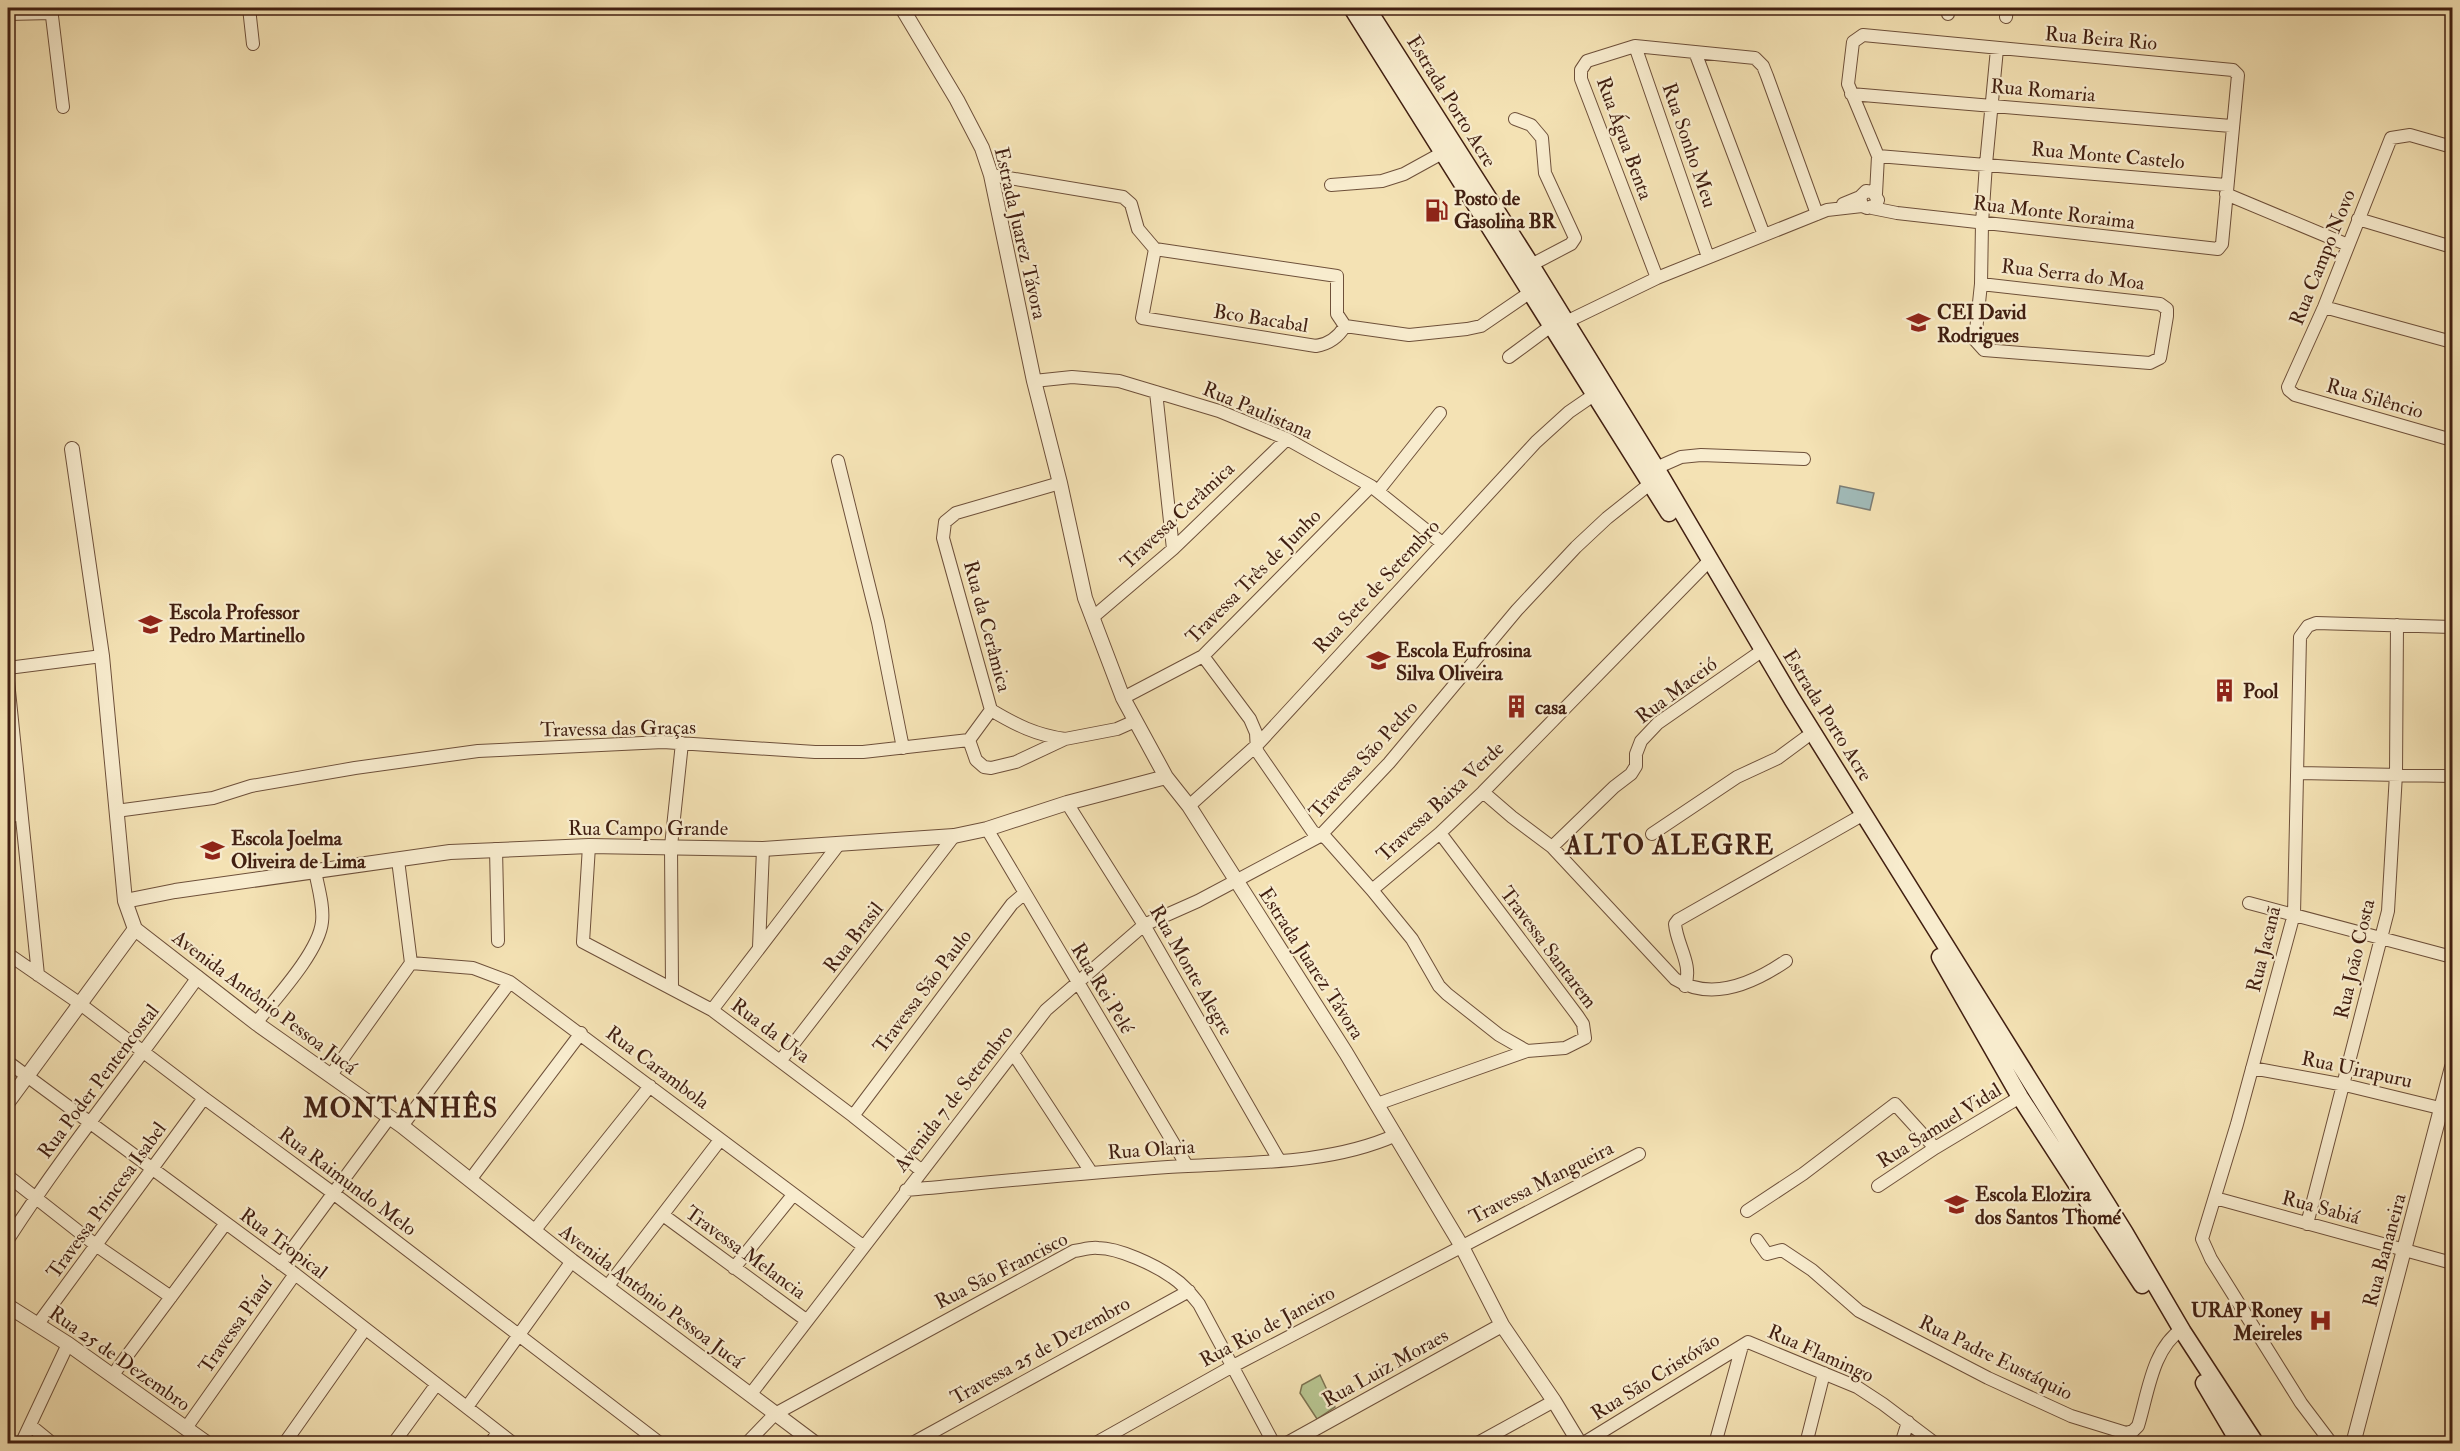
<svg xmlns="http://www.w3.org/2000/svg" width="2460" height="1451" viewBox="0 0 2460 1451" font-family="'IM FELL Double Pica',serif">
<style>
.green{fill:#b7c490;stroke:#7c7250;stroke-width:1.5}
.water{fill:#a1bbb9;stroke:#7b7d76;stroke-width:1.5}
.lines{fill:none;stroke-linecap:round;stroke-linejoin:round}
.minor-casing{stroke:#6e503a;stroke-width:14}
.tertiary-casing{stroke:#6e503a;stroke-width:16}
.secondary-casing{stroke:#411f11;stroke-width:19}
.minor{stroke:#f8ecce;stroke-width:12}
.tertiary{stroke:#f8ecce;stroke-width:14}
.secondary{stroke:#f8ecce;stroke-width:16}
.labels{text-anchor:middle;stroke-width:4.5;stroke-linejoin:round;paint-order:stroke}
.street-label{font-size:20px;fill:#411f11;stroke:#f8ecce}
.poi-label{font-size:20px;font-weight:bold;fill:#411f11;stroke:#f8ecce;text-anchor:start}
.district-label{font-size:26px;font-weight:bold;letter-spacing:1.5px;fill:#411f11;stroke:#f8ecce}
</style>
<rect width="100%" height="100%" fill="#f4e2b4"/>
<filter id="stains"><feTurbulence type="fractalNoise" baseFrequency=".00333" numOctaves="4"/><feColorMatrix values="0 0 0 0 .2 0 0 0 0 .09 0 0 0 0 .02 0 0 0 .5 -.17"/></filter>
<radialGradient id="worn" r=".72"><stop offset=".6" stop-color="#630" stop-opacity="0"/><stop offset="1" stop-color="#630" stop-opacity=".3"/></radialGradient>
<path class="green" d="M1320,1375l15,32 -18,12 -17,-26 2,-8z"/>
<path class="water" d="M1840,486l34,7 -4,17 -33,-7z"/>
<g class="lines">
<defs>
<path id="minor" d="M51,8l12,99
M249,8l4,36
M8,14l44,-1
M1948,14v-6
M2006,17l1,-9
M1635,46l73,211
M1695,52l69,183
M1851,94l380,32
M1515,119l16,6 11,13 3,35 30,65 -4,6 -40,21
M2452,147l-42,-12 -19,3 -67,169 -36,80 1,3 6,5 157,45
M1878,156l348,29
M991,175l132,22 8,7 7,25 17,20 182,27v38l8,12c-6,10 -16,18 -29,20l-174,-28 13,-69
M1331,185l51,-4 22,-7 40,-22
M2226,194l122,51
M1843,204l17,-7 6,-6 7,1 5,8 -2,5 -9,3 -5,-2 -2,-9
M1872,208l25,5 321,36 4,-5 16,-169 -5,-5 -370,-35 -10,7 -5,42 30,72 -2,38
M2358,219l94,28
M1657,278l-76,-199v-9l6,-9 48,-15 120,12 8,8 4,10 50,138
M1981,284l179,20 7,5v7l-7,42 -10,5 -166,-13 -9,-10 6,-56 1,-61 4,-59 11,-115
M2324,307l128,35
M1566,322l91,-44 170,-68 35,-4
M1345,326l64,9 58,-6 14,-3 54,-37
M1509,357l42,-31
M1034,381l38,-4 47,4 100,30 68,28 84,47 71,57
M1156,392l17,157
M838,461l40,161 25,126
M1656,468l25,-11 20,-2 103,4
M1378,491l62,-78
M1092,618l81,-69 114,-110
M1203,656l47,63 6,14 1,18 56,81 13,6 46,52 40,49 27,47 8,8 52,41 28,16
M8,668l94,-12
M8,681l30,294
M1123,698l80,-42 168,-170
M991,710c25,15 45,25 74,29
M969,740l22,-30 -48,-172 2,-16 11,-9 104,-30
M2299,773l153,3
M1483,792l29,25 40,30 123,132c37,23 79,4 111,-18
M1067,803l77,122 135,235
M1189,806l69,-62 278,-302 33,-30 32,-22
M116,811l97,-13 38,-12 104,-18 123,-17 185,-9 152,10h48l106,-12 7,20 8,7 7,1 25,-6 49,-23 52,-10 18,-8
M8,818l13,-6
M987,829l200,337
M1652,834l85,-57 41,-19 27,-20
M589,846l-6,96 129,68 141,106 69,55
M1552,847l62,-60 17,-13 5,-8v-12l5,-13 17,-18 105,-73
M496,849l2,92
M398,860l13,103
M1372,890l68,-57 43,-41 227,-232
M2249,903l203,54
M759,947l4,-98
M8,954l71,49 125,95 129,95 328,251
M411,963l62,5 37,14 353,264
M1685,986c8,-22 -8,-40 -10,-62l3,-4 186,-106
M672,987l-1,-141 11,-103
M712,1010l127,-166
M256,1023c19,-24 63,-71 66,-101 2,-16 -4,-35 -7,-51
M1013,1053l78,119
M781,1060l173,-224
M8,1062l287,212 219,170
M2252,1068l93,17 107,26
M331,1075l80,-112
M1377,1104l150,-53 38,-3 20,-10 -2,-14 -6,-9 -137,-182
M853,1116l159,-212 13,-11
M402,1126l108,-144
M8,1176l89,70 74,51
M470,1180l111,-147
M1878,1186l57,-38 85,-51
M906,1190c87,-8 175,-17 262,-23 75,-5 159,-1 228,-32
M2215,1198l237,65
M1747,1211l56,-37 92,-70 40,44
M663,1215l143,105
M2307,1224l81,-313 8,-137 1,-149
M534,1231l116,-145
M9,1238c58,-90 127,-174 189,-261
M1757,1240l10,14 15,-4 30,20 47,41 129,67 83,38 55,17 7,-2 5,-5c10,-32 14,-77 44,-97
M281,1264l108,-146
M734,1268l59,-73
M607,1287l113,-147
M38,1324l166,-226
M112,1376l114,-153
M750,1395l296,-385 98,-85 54,-24 122,-65 69,-73 128,-153 59,-63 31,-29 44,-35
M467,1407l105,-146
M31,1426l22,18
M186,1428l109,-154
M21,1444l47,-100
M284,1444l81,-115
M393,1444l43,-59
M490,1444l8,-12
M746,1444l29,-30 299,-163c8,-1 16,-4 24,-3 21,0 57,17 74,29 11,7 19,17 27,27l75,140
M911,1444l278,-153
M1094,1444l139,-78 406,-212
M1476,1444l78,-43
M1582,1444l166,-102 109,45 26,17 53,40
M1715,1444l27,-98
M1806,1444l18,-71
M1901,1444l7,-22
M2332,1444l-31,-41 -90,-144 -9,-20 35,-115 57,-210 6,-277 8,-11 8,-3 136,4"/>
<path id="tertiary" d="M902,8l55,92 25,48 9,27 43,206 26,102 25,115 38,100 43,79 23,29 157,247 115,192 41,80 52,76 26,43
M72,449l30,207 23,245 10,28 121,94 146,103 170,135 244,183
M125,901l50,-10 275,-39 139,-6 174,3 191,-13 33,-7 80,-26 99,-26
M8,1102l127,-173
M8,1306l60,38 140,100
M1287,1444l215,-119
M2353,1444l99,-377"/>
<path id="secondary" d="M1352,8l317,505
M1367,8l164,257 125,203 136,231 333,534 58,99 73,112
M1940,957l80,140 122,188
M2204,1383l36,61"/>
</defs>
<use href="#minor" class="minor-casing"/>
<use href="#tertiary" class="tertiary-casing"/>
<use href="#secondary" class="secondary-casing"/>
<use href="#minor" class="minor"/>
<use href="#tertiary" class="tertiary"/>
<use href="#secondary" class="secondary"/>
</g>
<defs>
<symbol id="fuel-bare" viewBox="-9 -9 18 18"><path d="M-5.5-6h7V0h2V4h1.3V-2.5L3-4.5l.8-.8L6-3V5H2.5V1h-1V6h-7ZM-4.2-4.7v3.2H.2V-4.7Z" fill="#8f2418" stroke="#f8ecce" stroke-width="2.5" paint-order="stroke"/></symbol>
<symbol id="school-bare" viewBox="-9 -9 18 18"><path d="M0-5L7-2L0 1L-7-2ZM-4 1L0 2.5L4 1V4Q0 6-4 4Z" fill="#8f2418" stroke="#f8ecce" stroke-width="2.5" paint-order="stroke"/></symbol>
<symbol id="building-bare" viewBox="-9 -9 18 18"><path d="M-4-6H4V6H1V3H-1V6H-4ZM-2.5-4.3h1.7v1.8h-1.7ZM.8-4.3h1.7v1.8H.8ZM-2.5-1h1.7V.8h-1.7ZM.8-1h1.7V.8H.8Z" fill="#8f2418" stroke="#f8ecce" stroke-width="2.5" paint-order="stroke"/></symbol>
<symbol id="hospital-bare" viewBox="-9 -9 18 18"><path d="M-5-5h3v3.5h4V-5h3V5h-3V1.5h-4V5h-3Z" fill="#8f2418" stroke="#f8ecce" stroke-width="2.5" paint-order="stroke"/></symbol>
</defs>
<g fill-rule="evenodd">
<use href="#fuel-bare" x="1420" y="194" width="33" height="33"/>
<use href="#school-bare" x="1902" y="306" width="33" height="33"/>
<use href="#school-bare" x="134" y="608" width="33" height="33"/>
<use href="#school-bare" x="1362" y="644" width="33" height="33"/>
<use href="#building-bare" x="2208" y="674" width="33" height="33"/>
<use href="#building-bare" x="1500" y="690" width="33" height="33"/>
<use href="#school-bare" x="196" y="834" width="33" height="33"/>
<use href="#school-bare" x="1940" y="1188" width="33" height="33"/>
<use href="#hospital-bare" x="2304" y="1304" width="33" height="33"/>
</g>
<g class="labels">
<g class="street-label">
<text transform="translate(2101 38) rotate(5)" y="7">Rua Beira Rio</text>
<text transform="translate(2043 90) rotate(5)" y="7">Rua Romaria</text>
<text transform="translate(1452 101) rotate(58)" y="7">Estrada Porto Acre</text>
<text transform="translate(1625 138) rotate(70)" y="7">Rua Água Benta</text>
<text transform="translate(1690 145) rotate(71)" y="7">Rua Sonho Meu</text>
<text transform="translate(2108 155) rotate(5)" y="7">Rua Monte Castelo</text>
<text transform="translate(2054 212) rotate(7)" y="7">Rua Monte Roraima</text>
<text transform="translate(1021 233) rotate(77)" y="7">Estrada Juarez Távora</text>
<text transform="translate(2322 257) rotate(-68)" y="7">Rua Campo Novo</text>
<text transform="translate(2073 274) rotate(7)" y="7">Rua Serra do Moa</text>
<text transform="translate(1261 318) rotate(9)" y="7">Bco Bacabal</text>
<text transform="translate(2375 398) rotate(16)" y="7">Rua Silêncio</text>
<text transform="translate(1258 410) rotate(23)" y="7">Rua Paulistana</text>
<text transform="translate(1177 515) rotate(-43)" y="7">Travessa Cerâmica</text>
<text transform="translate(1253 576) rotate(-45)" y="7">Travessa Três de Junho</text>
<text transform="translate(1376 586) rotate(-47)" y="7">Rua Sete de Setembro</text>
<text transform="translate(988 626) rotate(75)" y="7">Rua da Cerâmica</text>
<text transform="translate(1676 690) rotate(-37)" y="7">Rua Maceió</text>
<text transform="translate(1828 715) rotate(58)" y="7">Estrada Porto Acre</text>
<text transform="translate(618 728) rotate(-1)" y="7">Travessa das Graças</text>
<text transform="translate(1363 759) rotate(-48)" y="7">Travessa São Pedro</text>
<text transform="translate(1440 801) rotate(-43)" y="7">Travessa Baixa Verde</text>
<text x="648" y="835">Rua Campo Grande</text>
<text transform="translate(853 937) rotate(-52)" y="7">Rua Brasil</text>
<text transform="translate(1549 947) rotate(53)" y="7">Travessa Santarem</text>
<text transform="translate(2263 949) rotate(-76)" y="7">Rua Jacanã</text>
<text transform="translate(2354 959) rotate(-77)" y="7">Rua João Costa</text>
<text transform="translate(1312 963) rotate(57)" y="7">Estrada Juarez Távora</text>
<text transform="translate(1192 970) rotate(60)" y="7">Rua Monte Alegre</text>
<text transform="translate(1103 988) rotate(59)" y="7">Rua Rei Pelé</text>
<text transform="translate(922 991) rotate(-53)" y="7">Travessa São Paulo</text>
<text transform="translate(265 1002) rotate(37)" y="7">Avenida Antônio Pessoa Jucá</text>
<text transform="translate(771 1030) rotate(37)" y="7">Rua da Uva</text>
<text transform="translate(658 1067) rotate(37)" y="7">Rua Carambola</text>
<text transform="translate(2357 1069) rotate(12)" y="7">Rua Uirapuru</text>
<text transform="translate(98 1081) rotate(-53)" y="7">Rua Poder Pentencostal</text>
<text transform="translate(953 1098) rotate(-52)" y="7">Avenida 7 de Setembro</text>
<text transform="translate(1939 1125) rotate(-32)" y="7">Rua Samuel Vidal</text>
<text transform="translate(1151 1149) rotate(-4)" y="7">Rua Olaria</text>
<text transform="translate(348 1181) rotate(37)" y="7">Rua Raimundo Melo</text>
<text transform="translate(1541 1182) rotate(-27)" y="7">Travessa Mangueira</text>
<text transform="translate(106 1200) rotate(-54)" y="7">Travessa Princesa Isabel</text>
<text transform="translate(2321 1207) rotate(15)" y="7">Rua Sabiá</text>
<text transform="translate(284 1243) rotate(37)" y="7">Rua Tropical</text>
<text transform="translate(2384 1250) rotate(-75)" y="7">Rua Bananeira</text>
<text transform="translate(746 1252) rotate(36)" y="7">Travessa Melancia</text>
<text transform="translate(1001 1270) rotate(-27)" y="7">Rua São Francisco</text>
<text transform="translate(652 1296) rotate(37)" y="7">Avenida Antônio Pessoa Jucá</text>
<text transform="translate(235 1325) rotate(-55)" y="7">Travessa Piauí</text>
<text transform="translate(1267 1326) rotate(-28)" y="7">Rua Rio de Janeiro</text>
<text transform="translate(1040 1350) rotate(-29)" y="7">Travessa 25 de Dezembro</text>
<text transform="translate(1821 1353) rotate(24)" y="7">Rua Flamingo</text>
<text transform="translate(1996 1357) rotate(26)" y="7">Rua Padre Eustáquio</text>
<text transform="translate(120 1358) rotate(35)" y="7">Rua 25 de Dezembro</text>
<text transform="translate(1385 1367) rotate(-29)" y="7">Rua Luiz Moraes</text>
<text transform="translate(1655 1376) rotate(-32)" y="7">Rua São Cristóvão</text>
</g>
<g class="poi-label">
<text x="1454" y="205">Posto de<tspan x="1454" dy="23">Gasolina BR</tspan></text>
<text x="1937" y="319">CEI David<tspan x="1937" dy="23">Rodrigues</tspan></text>
<text x="169" y="619">Escola Professor<tspan x="169" dy="23">Pedro Martinello</tspan></text>
<text x="1396" y="657">Escola Eufrosina<tspan x="1396" dy="23">Silva Oliveira</tspan></text>
<text x="2243" y="698">Pool</text>
<text x="1535" y="714">casa</text>
<text x="231" y="845">Escola Joelma<tspan x="231" dy="23">Oliveira de Lima</tspan></text>
<text x="1975" y="1201">Escola Elozira<tspan x="1975" dy="23">dos Santos Thomé</tspan></text>
<text x="2302" y="1317" text-anchor="end">URAP Roney<tspan x="2302" dy="23">Meireles</tspan></text>
</g>
<g class="district-label">
<text x="1670" y="854">ALTO ALEGRE</text>
<text x="401" y="1117">MONTANHÊS</text>
</g>
</g>
<rect width="2460" height="1451" fill="none" stroke="#f4e2b4" stroke-width="30"/>
<rect x="9" y="9" width="2442" height="1433" fill="none" stroke="#411f11" stroke-width="3"/>
<rect x="15" y="15" width="2430" height="1421" fill="none" stroke="#411f11" stroke-width="1.5"/>
<rect width="100%" height="100%" filter="url(#stains)"/>
<rect width="100%" height="100%" fill="url(#worn)"/>
</svg>
